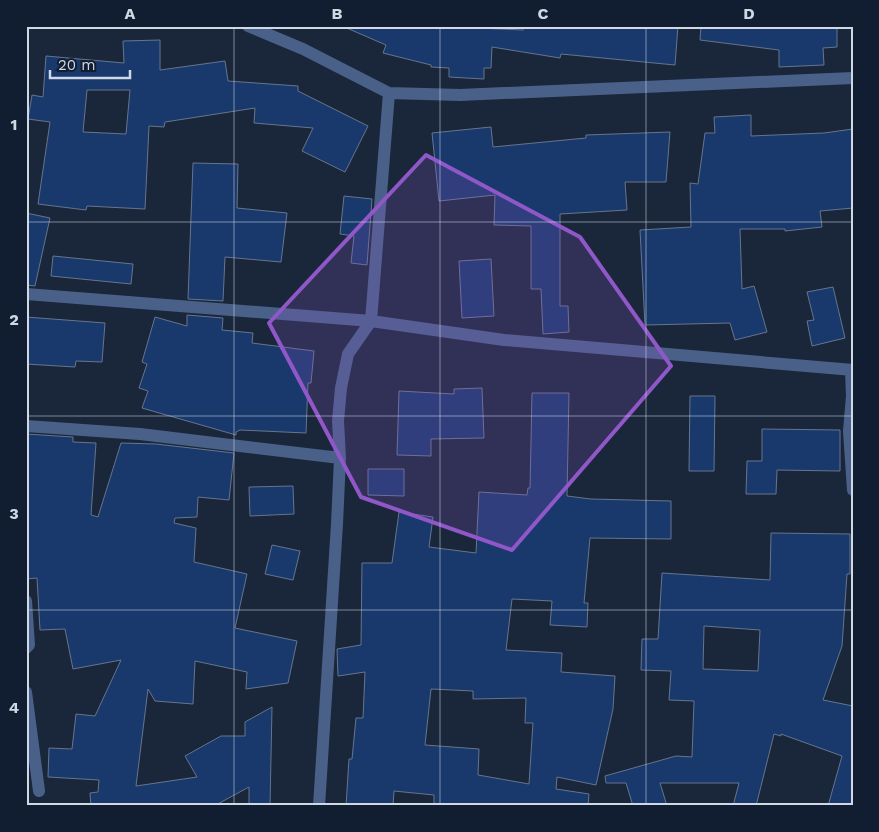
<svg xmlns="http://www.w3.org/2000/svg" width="879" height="832" viewBox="0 0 879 832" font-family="'Work Sans',sans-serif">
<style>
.building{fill:#19396c;stroke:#66758d;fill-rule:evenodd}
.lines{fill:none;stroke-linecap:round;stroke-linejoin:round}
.street{stroke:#496189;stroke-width:12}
.marked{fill:#9057c8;fill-opacity:0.2;stroke:#9057c8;stroke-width:4;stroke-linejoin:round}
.grid{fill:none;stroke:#cfd8e5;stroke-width:1;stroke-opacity:0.55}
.neatline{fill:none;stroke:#cfd8e5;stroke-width:2}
.grid-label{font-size:16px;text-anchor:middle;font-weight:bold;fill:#cfd8e5}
</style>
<rect width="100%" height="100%" fill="#1a273b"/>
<path class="building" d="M342,26h136v2l45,2 1,-4h154l-3,39 -114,-11 -1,4 -68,-11 -1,21h-7v11l-35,-2v-9l-18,-1v-2l-48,-12 3,-8z
M701,26h136v21l-14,1 1,17 -45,2v-17l-79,-10z
M160,40v30l65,-9 3,20 70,5v5l70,35 -23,46 -43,-21 11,-23 -59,-5 1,-15 -90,14 -1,5 -15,-1 -4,83 -58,-3 -1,4 -48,-6 12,-82 -22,-3 4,-24 11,2 3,-41 78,7 -1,-22zM87,90h43l-4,44 -43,-2z
M751,115v21l73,-3 29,-4v79l-33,3 2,16 -37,4v-2h-45l2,60 12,-3 13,46 -32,8 -5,-17 -85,2 -5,-95 51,-3 -1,-44 8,1 7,-51h10l-1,-16z
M491,127l2,20 93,-9v-3l84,-3 -4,50h-41l2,28 -67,4v92h8l1,26 -26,2 -2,-45h-10v-63l-37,-1 1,-30 -56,6 -7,-68z
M193,163l45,1 -1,44 50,5 -6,49 -56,-5 -2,44 -35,-2z
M344,196l28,3 -5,66 -16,-2 3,-27 -14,-2z
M26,213l24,5 -15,68 -9,-1z
M53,256l80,8 -2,20 -80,-8z
M491,259l3,57 -32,2 -3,-57z
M833,287l12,51 -33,8 -5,-25 7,-1 -7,-28z
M187,315l36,3 -1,12 31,3 -1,10 62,8 -3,32h-3l-2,50 -66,-3 -4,2v3l-94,-27 6,-17 -9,-3 8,-24 -5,-2 13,-45 32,9z
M26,317l79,6 -3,39 -26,-1 -1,6 -49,-3z
M482,388l2,50 -53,1v17l-34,-1 2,-64 55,3v-5z
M532,393h37l-2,103 24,3 80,2v38l-81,-1 -6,65h4l-1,24 -37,-2 2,-24 -40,-2 -6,51 56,3 -1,19 54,4 -2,33 -17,76 -39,-8 -1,12 33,5 -1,12h-154v-11l-40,-4 -1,15h-47l3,-47h3l4,-41h7l2,-46 -27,4 -1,-27 24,-4 1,-82h30l7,-51 34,5 -4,30 47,6 3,-61 48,3 1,-7h2zM431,689l42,2v8l53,-1 -1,25h8l-4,61 -51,-9 1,-26 -54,-4z
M690,396h25l-1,75h-25z
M762,429l78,1v41l-63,-1 -1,24h-30l1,-33h15z
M26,434l47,3v5l23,1 -5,72 7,2 23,-74 35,1 78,9 -5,47 -31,-3 -1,20 -22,1 -1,5 22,5 -2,34 53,12 -12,54 62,13 -9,42 -42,6 1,-17 -52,-11 -2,43 -38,-3 -7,-12 -12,97 61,-9 -12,-21 36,-20h24v-14l27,-15 -2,99h-21v-19l-35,19h-123l-1,-13 8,-1 1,-12 -51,-3 1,-29 23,1 4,-35 19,2 26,-56 -48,9 -8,-40 -25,1 -3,-52 -11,1z
M368,469h36v27l-36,-1z
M293,486l1,28 -44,2 -1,-29z
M771,533l79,1v40h-3l-5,72 -19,54 30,6v100h-25l14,-50 -61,-22v2l-7,-2 -18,72h-23l6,-23h-79l7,23h-34l-7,-23h-20l-1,-7 71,-20 16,1 2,-56 -25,-1 2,-29 -30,-1 1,-31h16l4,-66 108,7zM704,626l56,4 -2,41 -55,-2z
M272,545l28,6 -7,29 -28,-6z"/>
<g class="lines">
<path class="street" d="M248,26l55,23 86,44 -18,228 -23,33 -7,34 -3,33 2,37 -3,66 -18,282
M389,93l71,2 393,-17
M26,294l345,27 133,19 349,30
M851,370l1,26 -3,35 4,59
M26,426l114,8 200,24
M26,601l3,44 -3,3
M26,692l13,99"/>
</g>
<path class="marked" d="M426,155l154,82 91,129 -159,184 -151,-53 -92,-174z"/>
<path class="grid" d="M234,26v780M440,26v780M646,26v780M26,222h827M26,416h827M26,610h827"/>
<rect width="879" height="832" fill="none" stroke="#111d30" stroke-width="55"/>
<path d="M50 70v8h80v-8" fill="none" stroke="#cfd8e5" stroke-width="2.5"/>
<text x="58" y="70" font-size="15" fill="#cfd8e5" stroke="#111d30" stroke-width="4" paint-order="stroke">20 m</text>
<rect x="28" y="28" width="824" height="776" class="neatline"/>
<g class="grid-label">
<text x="130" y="19">A</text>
<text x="337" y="19">B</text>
<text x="543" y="19">C</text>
<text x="749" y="19">D</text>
<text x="14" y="130">1</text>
<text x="14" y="325">2</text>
<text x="14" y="519">3</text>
<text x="14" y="713">4</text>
</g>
</svg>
